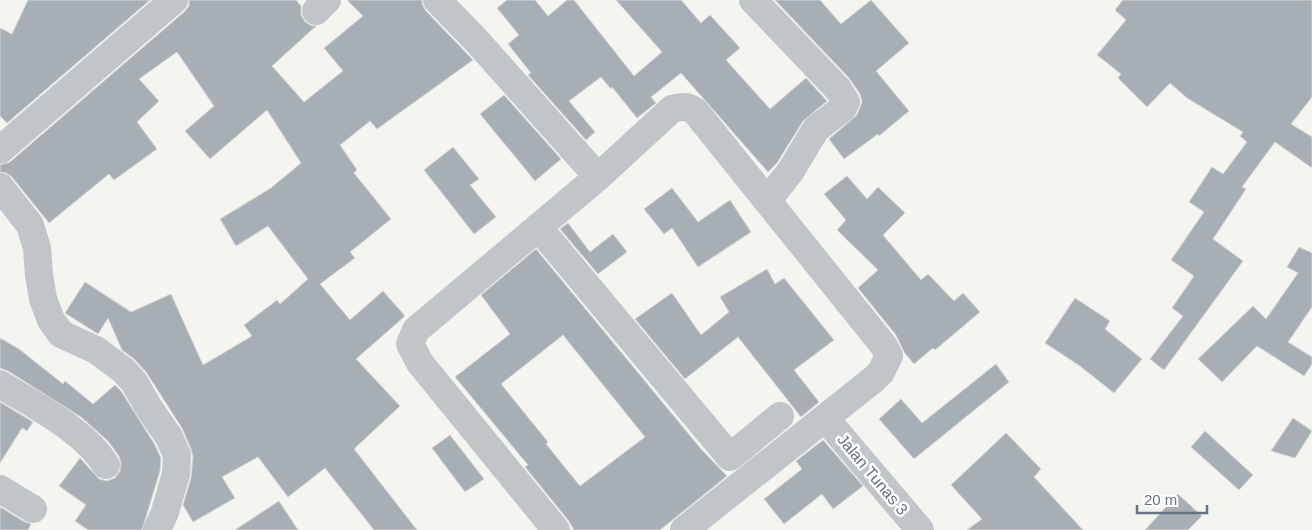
<svg xmlns="http://www.w3.org/2000/svg" width="1312" height="530" viewBox="0 0 1312 530" font-family="Helvetica,sans-serif">
<style>
.building{fill:#a7afb4;stroke:#d5d5d3;fill-rule:evenodd}
.lines{fill:none;stroke-linecap:round;stroke-linejoin:round}
.minor{stroke:#c1c5c8;stroke-width:28}
.labels{text-anchor:middle;stroke-width:5;stroke-linejoin:round;paint-order:stroke}
.street-label{font-size:16px;fill:#637381;stroke:#fff}
</style>
<rect width="100%" height="100%" fill="#f4f4f0"/>
<path class="building" d="M28,0h122l-143,123 -7,-7v-88l12,6z
M189,0h107l5,6v9l4,7 7,4h4l-44,40 32,36 39,-31 -19,-23 39,-32 -16,-16h75v4l4,7 47,49 -96,69 -7,-8 -30,24 17,25 -3,3 37,46 -41,33 5,6 -35,26 30,36 33,-29 22,25 -49,43 44,47 -46,43 63,81h-43l-49,-62 -37,29 -30,-40 -36,20 13,21 -42,24 -10,-17 8,-27 2,-22 -2,-7 -9,-21 -36,-56 -12,-13 -12,-9 -14,-32 -10,16 -33,-21 20,-31 46,30 40,-18 32,71 49,-29 -8,-11 33,-25 3,4 28,-25 -40,-53 -32,20 -16,-27 51,-31 30,-25 -34,-53 -57,49 -25,-28 29,-25 -37,-54 -38,27 20,22 -22,21 20,27 -43,31 -5,-6 -60,49 -37,-46 -6,-4 -6,-1v-7l10,-3 174,-150 5,-6z
M507,0h28l13,16 19,-16h7l60,76 28,-24 -46,-52h65l20,23 9,-8 30,33 -14,12 44,49 36,-31 21,23 -24,20 -26,42 -9,9 -87,-99 -30,24 5,6 -19,15 -25,-31 -1,2 -10,-12 -32,24 26,31 -9,8 -58,-65 3,-2 -23,-29 11,-9 -22,-27z
M775,0h45l21,24 30,-24 38,43 -33,28 33,40 -30,25 -1,-2 -34,25 -15,-20 28,-24 5,-13 -2,-8 -11,-16z
M1123,0h189v97l-21,27 21,13v31l-37,-26 -33,45 4,2 -33,50 30,22 -79,109 -14,-11 33,-43 -11,-8 22,-32 -23,-16 33,-48 -15,-10 23,-35 11,7 24,-32 -7,-6 3,-4 -56,-34 -17,-15 -23,24 -29,-29 3,-4 -24,-19 29,-35 -11,-10z
M504,95l57,64 -26,22 -55,-67z
M453,147l26,32 -9,6 26,32 -22,17 -50,-64z
M847,176l20,23 11,-12 27,26 -22,22 38,45 7,-6 26,27 9,-8 17,19 -45,38 -2,-2 -19,16 -10,-12 -8,-17 -38,-47 20,-18 -41,-40 9,-10 -22,-26z
M672,188l26,34 32,-22 21,32 -53,35 -26,-39 -8,6 -20,-25z
M568,223l22,29 23,-18 14,18 -29,22 -38,-45z
M1299,247l13,6v54l-24,35 24,15v7l-8,12 -47,-30 -35,36 -24,-23 55,-53 13,13 32,-46 -11,-6z
M536,249l165,200 26,27 -67,54h-86l-6,-10 -43,-53 3,-2 -73,-88 55,-43 -29,-39zM563,335l82,102 -65,49 -34,-42 2,-2 -47,-58z
M767,269l8,15 9,-6 50,62 -40,30 25,32 -18,15 -63,-80 -53,42 -50,-60 37,-26 29,42 28,-23 -9,-15z
M1075,298l35,23 -5,8 37,30 -28,34 -34,-27 -35,-23z
M0,338l19,11 44,35 2,-3 28,23 22,-19 6,6 34,54 6,13 -1,13 -18,59h-54l-13,-9 11,-16 -27,-19 21,-28 19,21 8,2 8,-3 5,-7 1,-8 -2,-7 -11,-15 -27,-24 -73,-46 -8,-3z
M996,364l13,18 -95,77 -35,-40 22,-20 21,24z
M0,402l33,20 -6,9 -5,-3 -22,35z
M1293,418l19,13 -17,27 -24,-7z
M1205,431l48,44 -14,15 -48,-43z
M1006,433l35,36 -7,8 49,53h-116l15,-11 -31,-34z
M450,435l34,44 -19,13 -33,-44z
M823,440l40,46 -30,23 -11,-15 -38,30 -20,-25 38,-30 -6,-8z
M1178,494l24,22 -14,14h-43z
M279,501l19,29h-63z
M0,507l25,15 6,2 -3,6h-28z"/>
<g class="lines">
<path class="minor" d="M437,0l38,39 123,138
M753,0l85,89 8,13 -3,6 -27,21 -26,43 -23,29
M316,11l11,-11
M0,150l174,-150
M0,187l30,38 7,23 2,27 4,24 8,21 10,14 35,16 27,20 11,12 15,26 20,29 8,18 -1,19 -11,38 -8,18
M538,227l192,230 50,-41
M0,384c35,22 84,46 106,81
M825,418l95,112
M0,489l33,20
M556,530l-136,-167 -10,-19 6,-14 182,-153 74,-68c10,-3 15,-3 23,2l189,235 5,10 -8,16 -7,7 -190,151"/>
</g>
<g class="labels">
<g class="street-label">
<text transform="translate(873 474) rotate(50)" y="6">Jalan Tunas 3</text>
</g>
</g>
<path d="M1137 505v8h70v-8" fill="none" stroke="#637381" stroke-width="2.5"/>
<text x="1144" y="505" font-size="15" fill="#637381" stroke="#ffffff" stroke-width="4" paint-order="stroke">20 m</text>
</svg>
